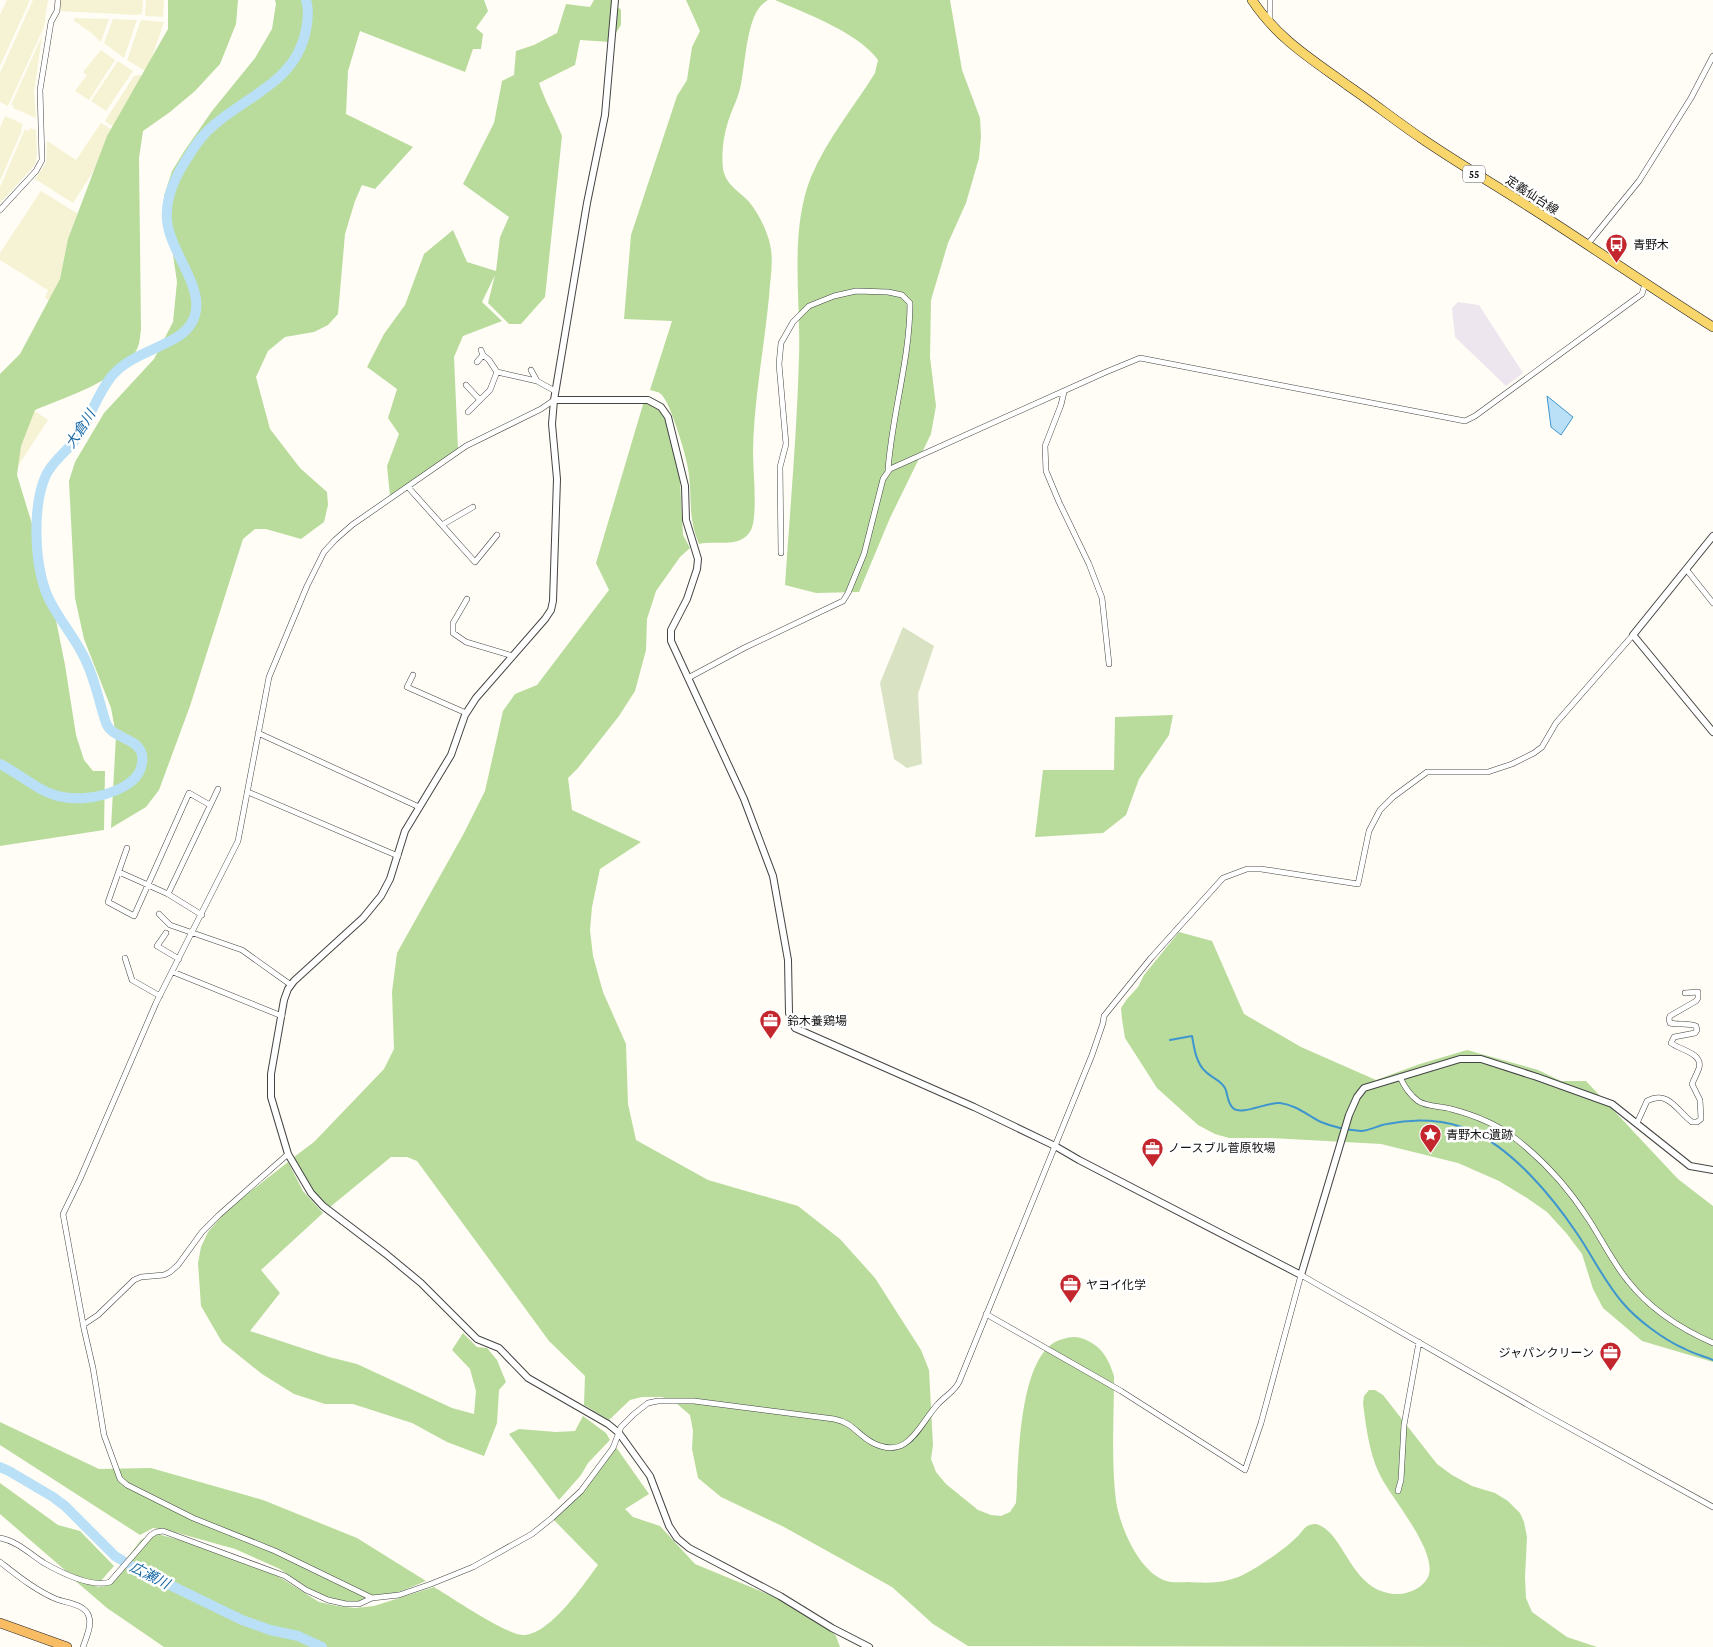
<svg xmlns="http://www.w3.org/2000/svg" width="1713" height="1647" viewBox="0 0 1713 1647" font-family="'Crimson Pro','Noto Sans JP',serif">
<style>
.industrial{fill:#eee6ef}
.farmland{fill:#f6f3d4}
.forest{fill:#b9dc9c}
.cemetery{fill:#d9e3c4}
.water{fill:#b9e0f7;stroke:#3f96cf}
.lines{fill:none;stroke-linecap:round;stroke-linejoin:round}
.stream{stroke:#3f96cf;stroke-width:2}
.river{stroke:#b9e0f7;stroke-width:10}
.minor-casing{stroke:#444;stroke-width:6}
.tertiary-casing{stroke:#444;stroke-width:8}
.primary-casing{stroke:#222;stroke-width:10}
.trunk-casing{stroke:#222;stroke-width:10}
.minor{stroke:#fff;stroke-width:5}
.tertiary{stroke:#fff;stroke-width:6}
.primary{stroke:#f9d66b;stroke-width:9}
.trunk{stroke:#f7bc64;stroke-width:9}
.labels{text-anchor:middle;stroke-width:5;stroke-linejoin:round;paint-order:stroke}
.shield{fill:#fff;stroke:#585858;stroke-width:1}
.shield-label{font-size:11px;font-weight:bold;fill:#111}
.street-label{font-size:12px;fill:#111;stroke:#fff}
.poi-label{font-size:12px;fill:#111;stroke:#fff;text-anchor:start}
.water-label{font-size:14px;font-style:italic;fill:#1768a6;stroke:#fff}
</style>
<rect width="100%" height="100%" fill="#fffdf5"/>
<path class="industrial" d="M1458,302l21,3 44,68 -17,13 -51,-49 -3,-29z"/>
<path class="farmland" d="M7,0h23l-30,66v-51z
M33,0h15l-4,27 -36,79 -8,-4v-29z
M61,0h82l-1,14 -6,1 -77,-4z
M146,0h18l-1,17 -18,-1z
M74,18l35,1 -8,23 -12,-11 -15,-10z
M113,19l24,1 -13,38 -20,-15z
M141,20l23,2 -17,50 -20,-12z
M42,36l-8,56 2,26 -23,-10 1,-2 -3,-1z
M101,50l14,10 -26,40 -14,-9 12,-16 -4,-3z
M118,61l15,10 -27,40 -15,-10z
M141,75l15,11 -36,45 -15,-10 29,-45z
M5,116l18,8 -2,5 1,1 -22,51v-53z
M101,123l17,10 -45,70 -38,-24 11,-16 1,-22 29,19z
M30,128l6,2 1,24 -2,11 -35,38v-16l25,-58 4,2z
M41,191l60,37 -13,96 -43,-26 3,-8 -48,-30v-7z
M29,407l19,13 -32,49 -16,-19z"/>
<path class="forest" d="M168,0h70l-2,24 -16,40 -25,27 -25,21 -27,19 -4,27 2,171c-1,7 -1,16 -5,22 -18,30 -70,46 -101,59l-14,36 -4,29 23,75 15,65 10,50 11,70 8,25 9,11h12l-1,59 -104,16v-472l20,-20 40,-75 8,-40 39,-103 61,-107z
M275,0h209l4,11 -12,17 7,6 -2,15h-8l-8,23 -105,-41 -12,40 -2,43 67,33 -38,42 -13,-4 -7,16 -10,33 -7,80 -10,11 -14,7 -29,5 -17,14 -12,26 14,52 30,39 27,24 1,13 -4,17 -23,17 -35,-10h-11l-12,10 -53,167 -31,84 -13,17 -35,21 5,-93 -5,-27 -27,-69 -9,-41 -6,-117 6,-19 29,-49 50,-54 19,-37 4,-40 -5,-34 -6,-25 -2,-27 8,-25 13,-21 27,-39 43,-53 17,-29 4,-25z
M594,0h17l10,10v15l-11,17 -30,-2 -5,25 -36,18c6,18 16,35 23,53l-17,161 -24,27h-12l-21,-21 7,-28 -13,27 20,19 -39,15 -9,21 4,92 -68,47 -3,-30 12,-32 -11,-16 9,-29 -30,-22 17,-33 21,-29 19,-51 29,-24 14,32 29,9 4,-34 9,-20 -46,-33 31,-61 8,-42 12,-6 2,-24 18,-6 23,-12 9,-29 24,3z
M686,0h82c-7,4 -11,10 -14,17 -8,20 -9,46 -13,67 -2,12 -7,21 -11,32 -6,16 -9,36 -7,53 3,17 17,22 27,34 9,11 17,28 20,41 4,17 0,36 -1,53 -5,51 -15,103 -16,154 0,19 5,65 -2,79 -10,19 -35,10 -52,14 -11,-26 -7,-43 -10,-69 -1,-14 -18,-72 -28,-81 -2,-2 -7,-3 -11,-4l22,-69 -48,-2 7,-84 46,-139 10,-16 5,-33 8,-16z
M775,0h175l12,70 18,48 1,18 -2,22 -13,45 -18,40 -17,57 -1,57 6,49 -5,28 -41,84 -31,74 -43,1 -31,-8c5,-76 12,-152 14,-228 2,-58 -10,-125 12,-180 16,-38 43,-70 64,-104l3,-13c-19,-27 -73,-47 -103,-60z
M644,401l16,7 7,15 9,30 4,29 3,53 7,13 -10,9 -24,34 -9,28 -1,31 -11,41 -16,25 -41,52 -10,10 4,32 69,32 -41,27 -8,38 -2,23 3,26 10,36 23,52 2,60 8,36 72,40 90,26 42,33 35,39 46,72 8,20 4,75 -2,14 5,13 10,12 32,26 13,5 10,1 9,-4 6,-9c3,-37 1,-154 47,-164 6,-2 12,-3 18,-1 20,7 27,19 33,38 0,41 -3,84 2,125 4,26 23,71 50,80 6,2 15,1 22,1 43,3 53,-4 87,-27 8,-6 16,-12 23,-19 3,-3 5,-7 8,-9 2,-2 7,-3 10,-3 26,6 33,58 68,68 6,2 15,3 22,1 8,-2 17,-7 21,-14 15,-24 -38,-83 -48,-106 -10,-21 -13,-47 -16,-70l1,-7 5,-6h6l8,5 54,69 15,11 20,11 23,7 13,8 12,12 4,9 3,15 -2,40 1,21 6,14 35,25 30,10 -629,-1 -35,-22 -41,-37 -108,-60 -63,-30 -23,-19 -6,-29 1,-18 -3,-16 -14,-12 -14,-6h-20l-12,3 -21,20 -25,-15 1,-29 -36,-35 -132,-180 -10,-4h-16l-61,50 -22,-20 -14,-30 20,-15 70,-73 10,-20 -2,-57 5,-39 67,-120 21,-42 18,-80 12,-17 22,-9 72,-95 -13,-27z
M1173,715l-4,20 -30,44 -13,36 -23,18 -68,4 8,-67h71l1,-53z
M1179,932l33,9 32,73 57,33 75,33 44,-16 47,-14 71,20 23,11h25l92,98 35,27v156l-71,-21 -39,-33 -10,-19 -11,-35 -15,-20 -20,-22 -20,-14 -28,-17 -41,-18 -77,-19 -110,-6h-42l-14,-4 -17,-9 -41,-37 -32,-50 -3,-19 -1,-11 6,-9 11,-12 6,-12z
M288,1162l15,29 20,22 -62,57 19,23 -30,38 79,26 28,7 95,44 22,6 2,-23 -6,-22 -18,-19 11,-17 14,14 10,1 10,12 9,22 -7,8 -2,33 -13,33 -37,-14 -35,-19 -59,-19h-28l-31,-10 -32,-20 -40,-32 -21,-36 -3,-43 3,-16 7,-15 20,-23z
M583,1416l23,17 4,7 -22,23 -7,12 -22,25 -50,-66 10,-5 37,3 19,-1z
M0,1422l99,47 52,-1 112,32 94,38 69,43 -22,9 -34,11 -25,2 -32,-11 -33,-23 -45,-20 -68,-19 -14,-2 -13,7 -140,-90z
M616,1447l33,47 -24,15 8,8 27,9 35,38 121,50 20,22 4,11h-676l-57,-39 -35,-30 27,9 6,-1 36,-46 9,-5h11l60,16 60,27 38,24 19,4 17,2 19,-2 60,-19c17,10 75,50 91,48 27,-3 58,-50 73,-70l-47,-48 47,-45z
M0,1483l58,42 22,6 34,35 -15,17 -18,-5 -15,-7 -66,-57z"/>
<path class="cemetery" d="M903,627l31,19 -16,48 4,70 -15,4 -13,-9 -14,-76z"/>
<path class="water" d="M1547,396l26,21 -12,18 -10,-8z"/>
<g class="lines">
<path class="stream" d="M1170,1040l22,-4c2,11 4,27 13,35 6,7 15,8 20,17 3,6 2,15 8,20 8,8 34,-6 47,-5 16,2 27,12 41,19 12,5 27,8 40,9 8,0 18,-6 26,-7 27,-6 59,-5 85,7 41,19 79,64 104,101 16,23 28,49 46,70 14,17 42,38 63,47 9,5 19,7 28,11"/>
<path class="river" d="M0,764c14,7 25,16 39,24 26,16 61,12 86,-2 12,-7 19,-18 17,-31 -4,-18 -30,-16 -36,-32 -7,-21 -11,-44 -21,-64 -10,-22 -27,-40 -37,-62 -14,-32 -16,-91 -2,-122 7,-15 23,-25 32,-39 12,-18 19,-41 33,-59 17,-21 46,-27 68,-41 44,-32 -9,-77 -12,-116 -2,-22 9,-45 21,-63 7,-12 16,-24 26,-32 36,-31 82,-44 92,-95 2,-10 3,-21 0,-30
M0,1467l9,4 44,26 12,9 50,50 18,11 109,53 28,10 28,6 24,11"/>
<defs>
<path id="minor" d="M1270,22v-22
M0,210l36,-39 6,-11 -2,-70 11,-68 6,-11 1,-11
M1587,245l52,-64 52,-83 22,-42
M483,355l6,5 8,12 40,9 18,10
M477,362l6,-7 -2,-5
M531,370l6,11
M466,385l14,15
M1064,392l-3,13 -16,41 1,25 13,31 30,62 13,34 7,66
M468,412l22,-22 7,-18
M408,487l67,75 22,-27
M442,525l31,-18
M781,553l-1,-86 6,-23 -7,-80 2,-21 12,-21 16,-16 25,-10 22,-5 32,1 14,3 8,8c0,56 -18,111 -22,167
M1686,569l27,34
M467,599l-14,24v10l13,9 47,14
M413,675l-6,12 59,26
M688,678l56,-30 99,-47 5,-8 16,-39 19,-75 7,-10 216,-97 34,-14 325,63 10,-5 167,-122 3,-10
M258,733l161,74
M248,792l150,64
M127,848l-19,54 26,14 55,-123 21,12
M119,872l49,22 34,21
M168,894l50,-105
M159,914l11,11 72,25 49,35
M166,933l-9,13 22,13
M125,958l7,22 28,16
M173,972l109,44
M1400,1077c4,9 10,18 18,24 9,6 23,5 33,8 23,6 46,15 65,30 28,22 54,51 73,81 13,20 24,43 39,61 22,28 53,48 85,62
M1637,1123l10,-22c22,-11 29,9 45,21h5l4,-3 -1,-19 -8,-16c2,-5 5,-10 7,-16 4,-15 -19,-18 -28,-25l3,-6 21,-4 2,-3 -1,-4c-8,-3 -18,-1 -26,-3l-1,-4 1,-3 26,-15 2,-3v-6l-13,1
M986,1314l135,77 124,79 16,-47 40,-148 236,135 176,97
M83,1325l15,-10 36,-35 7,-3 23,-2 6,-3 8,-7 24,-33 17,-17 69,-61
M1398,1491l3,-11 3,-55 15,-83
M0,1538c17,3 30,16 44,25 16,9 47,25 66,19l41,-47 5,-3 7,-1 122,45 21,14 22,10 18,4h13l13,-6 27,-3 32,-11 42,-17 59,-33 20,-16 29,-27 32,-43 8,-21 13,-13 14,-11 10,-2h36l140,18c20,4 22,15 39,24 36,18 46,-19 65,-39 7,-8 16,-12 21,-22l133,-327 11,-32 1,-7 47,-58 72,-80 24,-9h14l97,15 11,-53 11,-21 13,-13 34,-25h61l24,-8 22,-11 8,-6 14,-24 77,-88
M0,1562c18,14 35,28 56,37 10,4 30,5 33,18 3,9 -3,21 -6,30
M372,1598l-97,-47 -82,-33 -66,-33 -7,-6 -16,-44 -11,-67 -9,-39 -21,-115 17,-35 76,-176 82,-162 31,-164 38,-91 17,-34 11,-12 17,-15 114,-79 75,-37 13,-9"/>
<path id="tertiary" d="M615,0l-10,115 -18,88 -33,197 -2,24 5,55 -4,122 -2,9 -6,9 -69,79 -11,17 -14,40 -46,76 -15,48 -9,17 -18,22 -69,63 -6,8 -4,11 -13,74v23l17,57 23,39 12,13 63,48 35,29 56,56 22,9 29,30 80,46 11,9 31,43 19,50 8,12 12,10 91,48 52,32 37,19
M554,400h94l13,7 7,10 17,69 1,34 12,39 -1,10 -10,30 -16,31v11l73,158 29,77 15,84 1,53 3,9 3,6 179,79 81,39 24,14 222,115 48,-160 8,-18 7,-9 96,-29h21l56,18 75,27 78,62 23,4
M1713,536l-80,99 80,97"/>
<path id="primary" d="M1252,0c26,39 58,58 95,85 25,17 49,36 74,53 32,22 66,42 99,63 65,41 128,85 193,126"/>
<path id="trunk" d="M0,1623l67,24"/>
</defs>
<use href="#minor" class="minor-casing"/>
<use href="#tertiary" class="tertiary-casing"/>
<use href="#primary" class="primary-casing"/>
<use href="#trunk" class="trunk-casing"/>
<use href="#minor" class="minor"/>
<use href="#tertiary" class="tertiary"/>
<use href="#primary" class="primary"/>
<use href="#trunk" class="trunk"/>
</g>
<defs>
<symbol id="bus-pin" viewBox="-11 -11 22 30"><path d="M0 17L-7.5 6A9.5 9.5 0 1 1 7.5 6Z" fill="#c4262e" stroke="#fff"/><path d="M-5-6H5V4H4V6H2V4H-2V6H-4V4H-5ZM-3.5-4V0h7V-4ZM-3.5 1.2v1.5H-2V1.2ZM2 1.2v1.5H3.5V1.2Z" fill="#fff"/></symbol>
<symbol id="office-pin" viewBox="-11 -11 22 30"><path d="M0 17L-7.5 6A9.5 9.5 0 1 1 7.5 6Z" fill="#c4262e" stroke="#fff"/><path d="M-6-3h4V-5.5h4V-3h4V5H-6ZM-1-4.5V-3h2v-1.5ZM-6 0V1H6V0Z" fill="#fff"/></symbol>
<symbol id="sight-pin" viewBox="-11 -11 22 30"><path d="M0 17L-7.5 6A9.5 9.5 0 1 1 7.5 6Z" fill="#c4262e" stroke="#fff"/><path d="M0-6L1.8-2.2L6-1.7L2.9 1.2L3.7 5.4L0 3.3L-3.7 5.4L-2.9 1.2L-6-1.7L-1.8-2.2Z" fill="#fff"/></symbol>
</defs>
<g fill-rule="evenodd">
<use href="#bus-pin" x="1604" y="232" width="25" height="34"/>
<use href="#office-pin" x="758" y="1008" width="25" height="34"/>
<use href="#sight-pin" x="1418" y="1122" width="25" height="34"/>
<use href="#office-pin" x="1140" y="1136" width="25" height="34"/>
<use href="#office-pin" x="1058" y="1272" width="25" height="34"/>
<use href="#office-pin" x="1598" y="1340" width="25" height="34"/>
</g>
<g class="labels">
<rect class="shield" x="1463" y="165.5" width="22" height="17" rx="4"/>
<g class="shield-label">
<text x="1474" y="178">55</text>
</g>
<g class="street-label">
<text transform="translate(1532 195) rotate(33)" y="4">定義仙台線</text>
</g>
<g class="poi-label">
<text x="1633" y="249">青野木</text>
<text x="787" y="1025">鈴木養鶏場</text>
<text x="1446" y="1139">青野木C遺跡</text>
<text x="1168" y="1152">ノースブル菅原牧場</text>
<text x="1086" y="1289">ヤヨイ化学</text>
<text x="1594" y="1357" text-anchor="end">ジャパンクリーン</text>
</g>
<g class="water-label">
<text transform="translate(80 429) rotate(-57)" y="5">大倉川</text>
<text transform="translate(150 1575) rotate(27)" y="5">広瀬川</text>
</g>
</g>
</svg>
